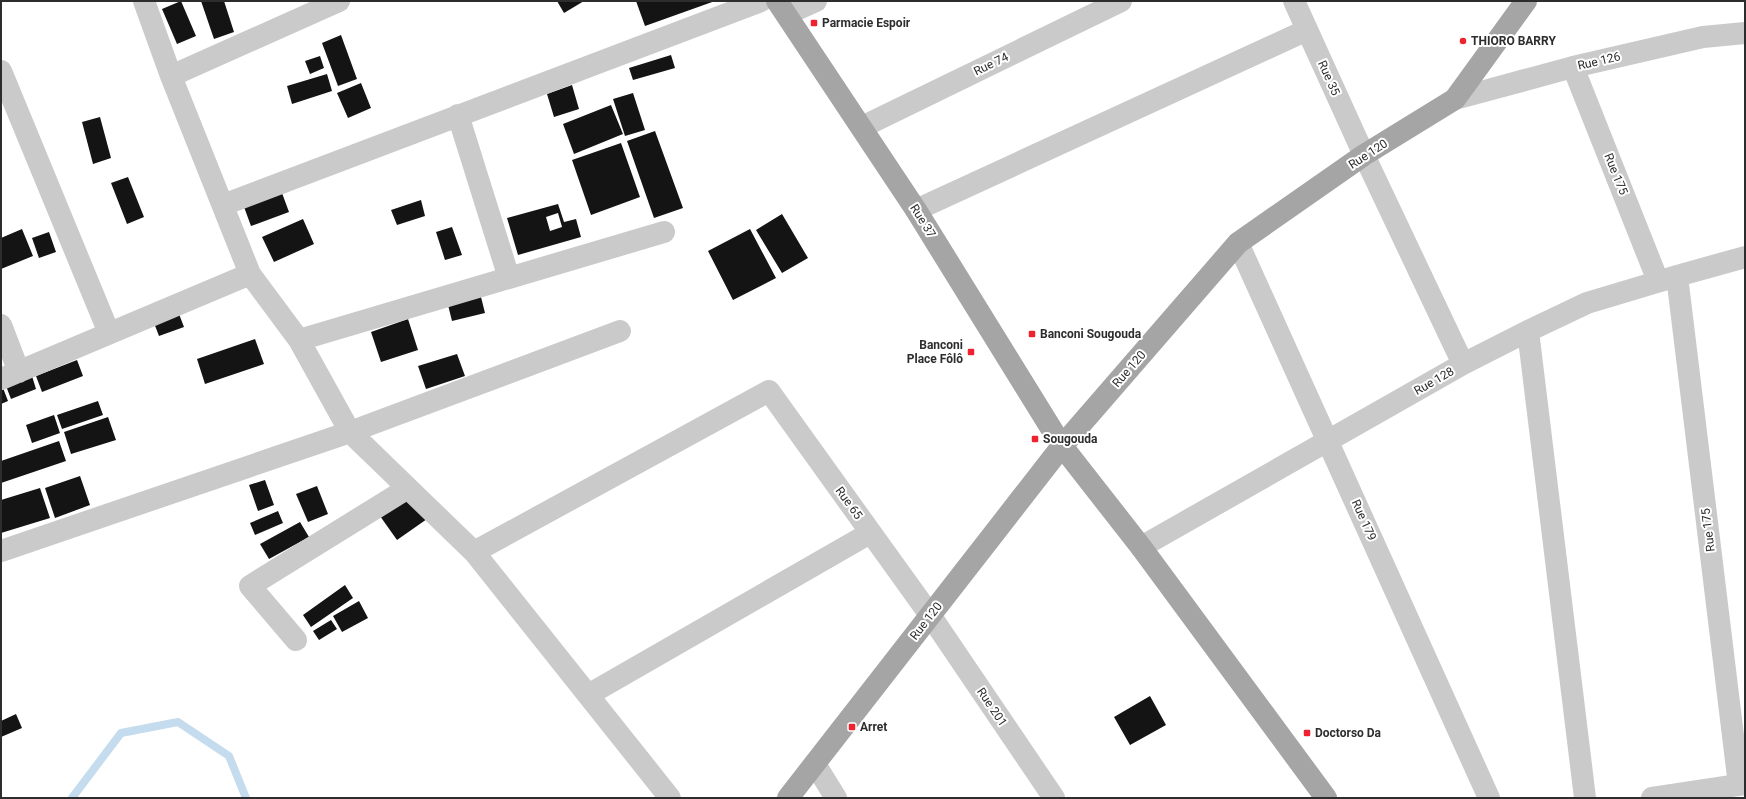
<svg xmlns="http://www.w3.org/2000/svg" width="1746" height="799" viewBox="0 0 1746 799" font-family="Roboto,sans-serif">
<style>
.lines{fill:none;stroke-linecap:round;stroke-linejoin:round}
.stream{stroke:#c4dced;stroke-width:8}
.building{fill:#141414;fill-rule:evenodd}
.minor{stroke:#cacaca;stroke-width:22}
.major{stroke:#a5a5a5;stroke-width:22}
.poi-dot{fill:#ef2330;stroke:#fff;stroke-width:1.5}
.labels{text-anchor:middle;stroke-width:4;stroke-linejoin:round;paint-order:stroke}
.poi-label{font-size:12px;font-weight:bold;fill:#2d2d2d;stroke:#fff;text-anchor:start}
.street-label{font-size:12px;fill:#2d2d2d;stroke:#fff}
</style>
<rect width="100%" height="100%" fill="#fff"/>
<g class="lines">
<path class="stream" d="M72,798l49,-65 57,-11 51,34 17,42"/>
</g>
<path class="building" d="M181,1l15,35 -19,8 -15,-35z
M201,1h23l10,31 -20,7z
M557,1h27l-20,12z
M636,1h79l-70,25z
M341,35l16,44 -19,7 -16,-43z
M671,55l4,13 -42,12 -4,-12z
M320,56l4,12 -14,6 -5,-13z
M327,74l5,17 -40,13 -5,-18z
M361,83l10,25 -23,10 -11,-25z
M572,85l7,24 -25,8 -7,-23z
M633,93l12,37 -20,6 -12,-37z
M611,105l12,29 -49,20 -11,-30z
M100,117l11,41 -18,6 -11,-42z
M655,131l28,77 -29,10 -27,-77z
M621,143l19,54 -49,18 -19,-55z
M128,177l16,40 -17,7 -16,-41z
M282,193l7,19 -38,14 -7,-19z
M421,200l4,16 -28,9 -6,-15z
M558,204l6,18 12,-3 5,18 -63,18 -11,-37zM558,213l4,14 -12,4 -4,-14z
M782,214l26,44 -26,15 -26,-43z
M303,219l11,25 -40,18 -12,-25z
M452,227l10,28 -17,5 -9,-28z
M22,229l11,27 -32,13v-31z
M750,229l26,49 -43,22 -25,-49z
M49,232l7,20 -17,6 -7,-20z
M481,297l4,16 -33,8 -4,-16z
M179,314l5,13 -25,9 -5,-13z
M408,319l10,31 -37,12 -10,-30z
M255,339l9,25 -59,20 -8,-25z
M457,354l8,22 -39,13 -8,-23z
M77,360l6,16 -41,16 -6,-16z
M32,376l4,13 -25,10 -5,-13z
M3,388l5,13 -7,3v-15z
M98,401l5,14 -41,14 -5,-14z
M54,415l6,18 -28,10 -6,-18z
M108,417l8,23 -45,14 -7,-22z
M59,441l7,20 -65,22v-22z
M80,476l10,29 -35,13 -10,-30z
M265,480l9,25 -16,6 -9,-26z
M317,486l11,28 -20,8 -12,-28z
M40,488l10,30 -49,15v-33z
M410,495l17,24 -30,21 -17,-24z
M278,511l5,12 -28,12 -5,-12z
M300,522l9,15 -40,22 -9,-15z
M345,585l8,13 -42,29 -8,-12z
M359,601l9,17 -26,14 -9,-16z
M331,620l6,9 -18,11 -6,-9z
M1150,696l16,29 -36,20 -16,-28z
M16,714l6,14 -21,9v-16z"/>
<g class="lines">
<path class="minor" d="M144,1l27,75 79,198 49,66 51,92 124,120 196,246
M1294,1l70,154 99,209
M787,14l29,-13
M1573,67l85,214
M1,71l108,262
M171,76l168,-75
M1455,99l118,-32 130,-30 42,-4
M458,115l51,163
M862,127l259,-126
M223,205l538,-204
M916,210l391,-180
M1238,243l251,555
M1677,276l62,509
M1,325l18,47
M1528,331l57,467
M299,340l365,-108
M1,379l249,-105
M1141,547l322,-183 65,-33 59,-28 90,-27 68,-19
M1,551l349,-119 270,-101
M474,552l295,-161 161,224 124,183
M296,640l-46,-54 158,-98
M588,695l282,-162
M815,764l21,34
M1652,798l93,-14"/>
<path class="major" d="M777,1l139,209 146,236 79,101 185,251
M788,798l274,-352 176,-203 126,-88 91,-56 71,-98"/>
</g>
<g class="poi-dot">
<rect x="810" y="19" width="8" height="8" rx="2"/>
<circle cx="1463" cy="41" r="4"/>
<rect x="1028" y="330" width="8" height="8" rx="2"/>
<rect x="967" y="348" width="8" height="8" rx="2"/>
<rect x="1031" y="435" width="8" height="8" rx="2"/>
<rect x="848" y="723" width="8" height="8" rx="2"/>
<rect x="1303" y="729" width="8" height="8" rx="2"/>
</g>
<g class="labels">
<g class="poi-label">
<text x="822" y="27">Parmacie Espoir</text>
<text x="1471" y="45">THIORO BARRY</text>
<text x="1040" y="338">Banconi Sougouda</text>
<text x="963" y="349" text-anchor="end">Banconi<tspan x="963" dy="14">Place Fôlô</tspan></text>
<text x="1043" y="443">Sougouda</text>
<text x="860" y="731">Arret</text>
<text x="1315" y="737">Doctorso Da</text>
</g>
<g class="street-label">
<text transform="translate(1599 61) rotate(-13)" y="4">Rue 126</text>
<text transform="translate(991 64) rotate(-26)" y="4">Rue 74</text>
<text transform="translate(1329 78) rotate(66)" y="4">Rue 35</text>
<text transform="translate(1368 154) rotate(-33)" y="4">Rue 120</text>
<text transform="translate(1616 174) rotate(68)" y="4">Rue 175</text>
<text transform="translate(923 221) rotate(58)" y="4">Rue 37</text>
<text transform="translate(1129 369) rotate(-49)" y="4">Rue 120</text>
<text transform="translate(1434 381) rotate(-30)" y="4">Rue 128</text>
<text transform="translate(849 503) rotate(54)" y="4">Rue 65</text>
<text transform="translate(1364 520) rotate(66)" y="4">Rue 179</text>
<text transform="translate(1708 530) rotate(-97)" y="4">Rue 175</text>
<text transform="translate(926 621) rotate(-52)" y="4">Rue 120</text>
<text transform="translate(992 707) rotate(56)" y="4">Rue 201</text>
</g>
</g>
<rect width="1746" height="799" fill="none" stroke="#2d2d2d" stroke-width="4"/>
</svg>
